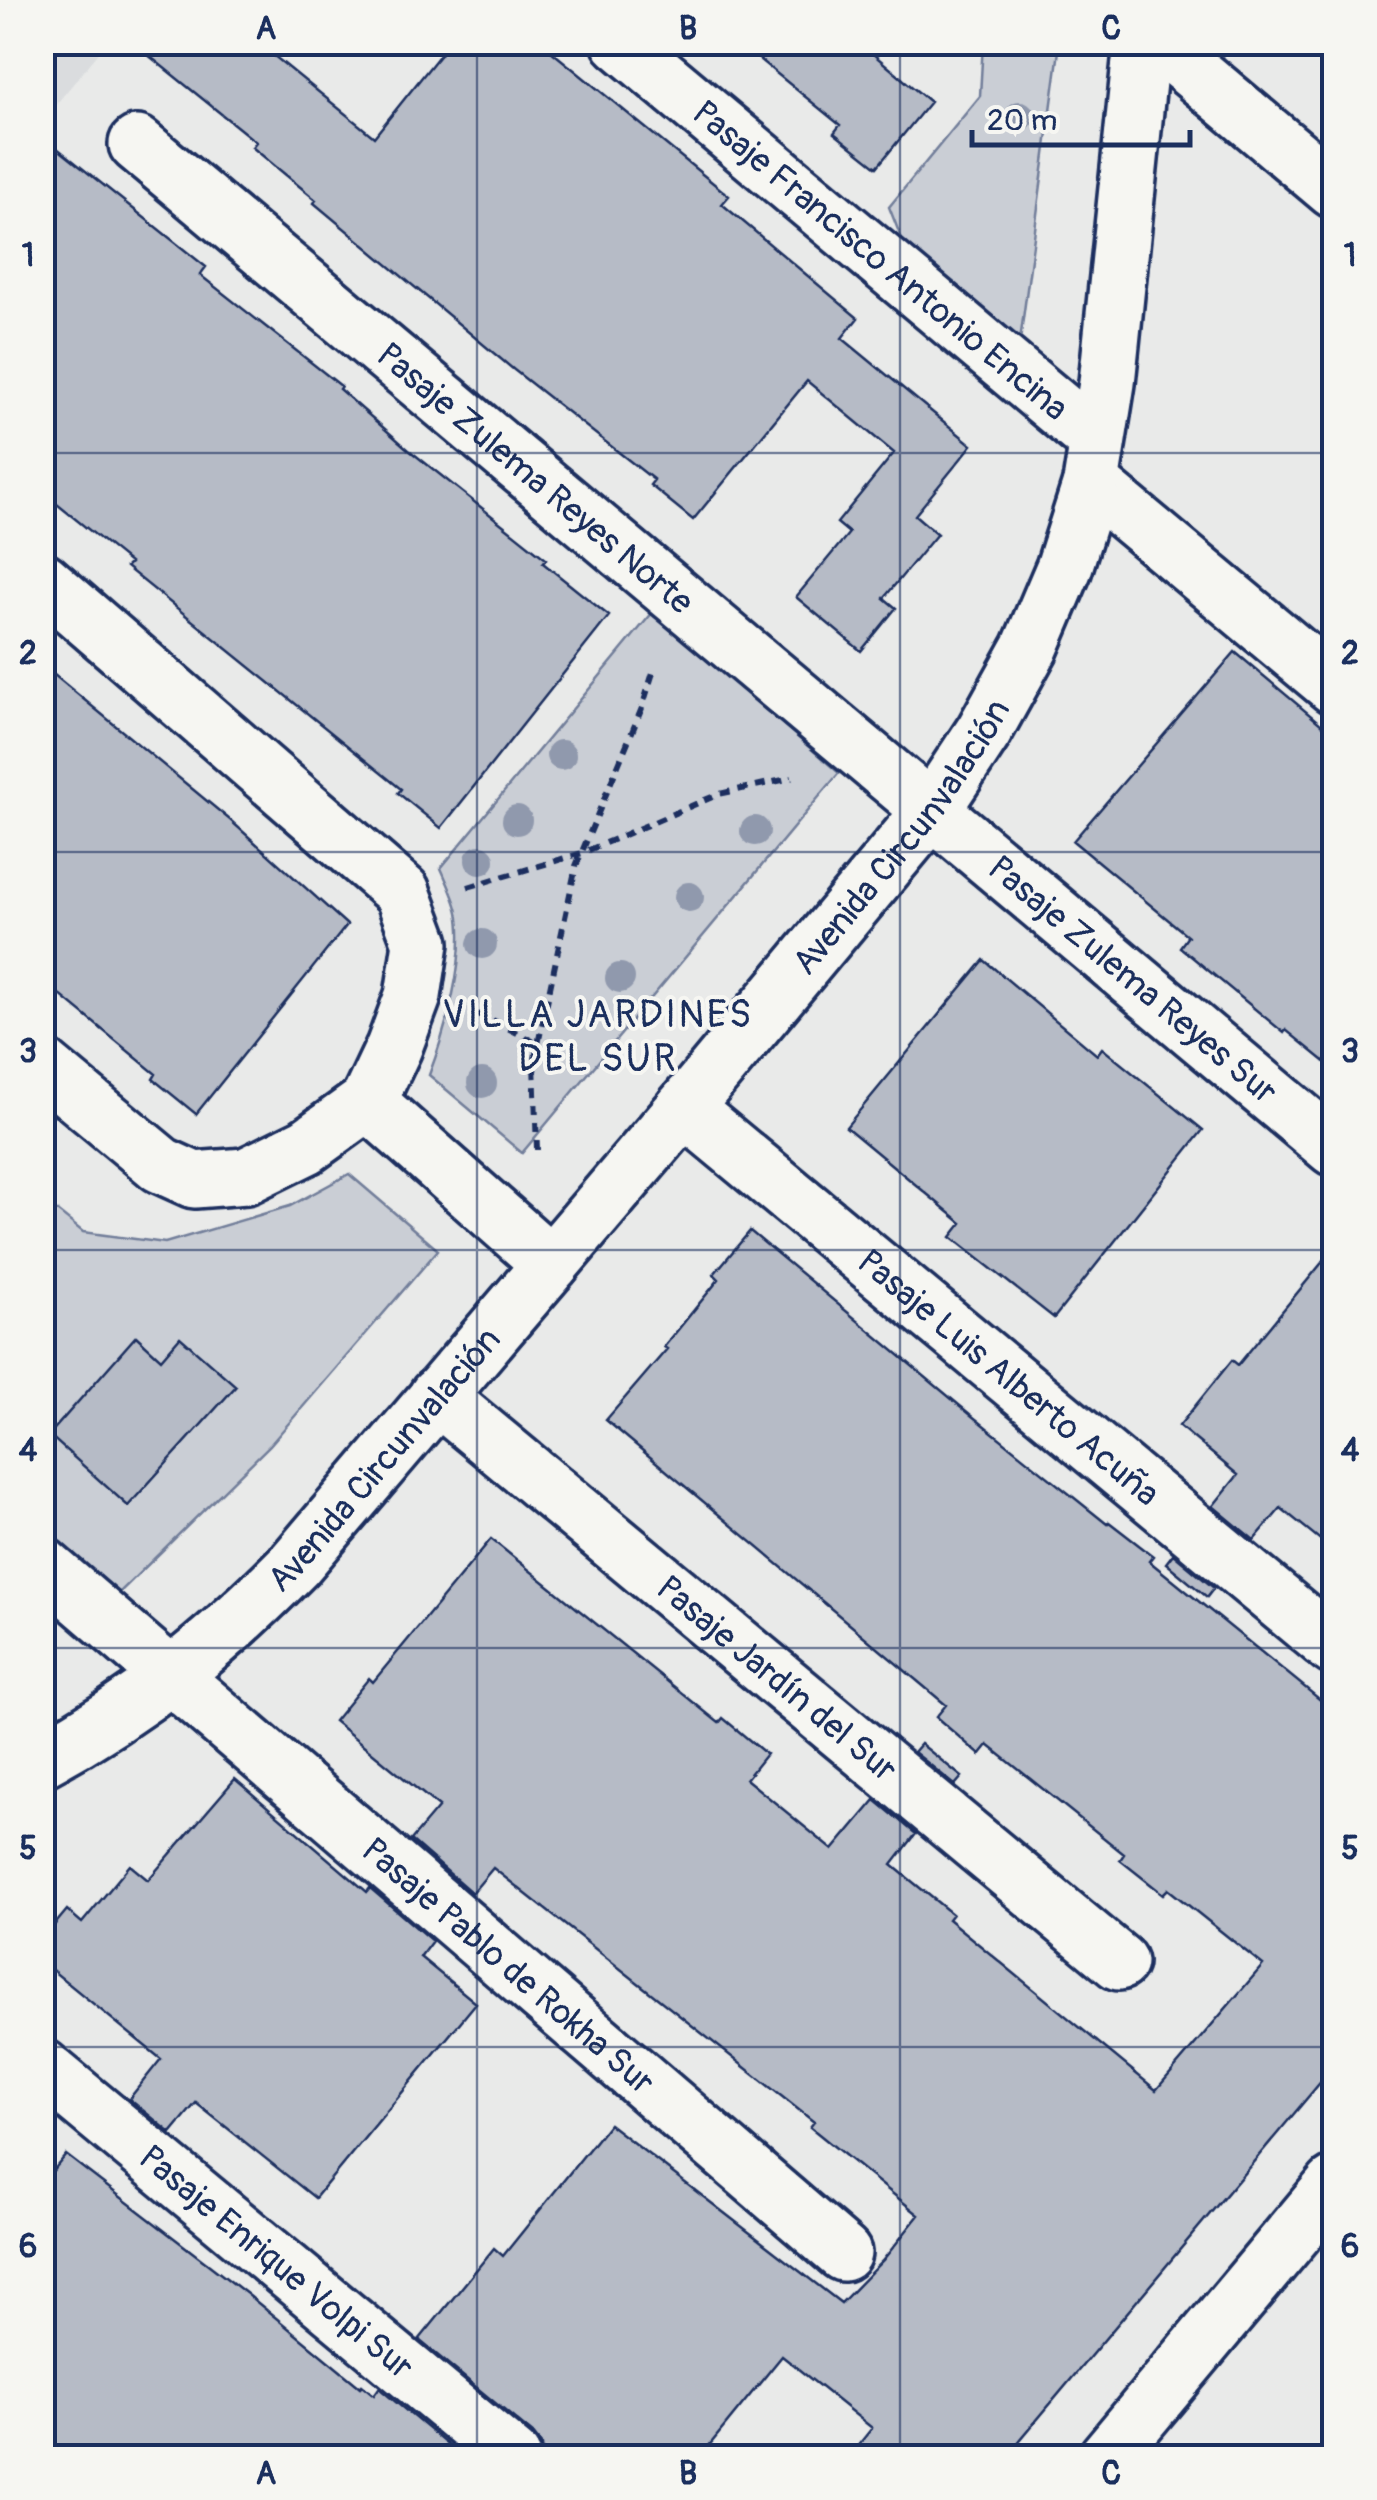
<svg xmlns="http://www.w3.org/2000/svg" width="1377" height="2500" viewBox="0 0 1377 2500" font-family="Pangolin,sans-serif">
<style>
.built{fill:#dadcde}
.green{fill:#caced5;stroke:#727e9a;stroke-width:2.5}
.building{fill:#b6bbc6;stroke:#1b2f5e;stroke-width:2.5}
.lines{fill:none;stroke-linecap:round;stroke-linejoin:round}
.minor-casing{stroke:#1b2f5e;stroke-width:62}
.path{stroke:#1b2f5e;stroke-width:6;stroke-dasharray:10 8;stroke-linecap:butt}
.minor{stroke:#f6f6f2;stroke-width:55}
.tree{fill:#9099ad}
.grid{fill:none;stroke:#1b2f5e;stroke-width:2.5;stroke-opacity:0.55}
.labels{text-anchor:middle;stroke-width:8;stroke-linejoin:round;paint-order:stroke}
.street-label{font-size:35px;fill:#1b2f5e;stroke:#f6f6f2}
.neighbourhood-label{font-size:38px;letter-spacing:2.5px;fill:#1b2f5e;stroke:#f6f6f2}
.neatline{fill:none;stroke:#1b2f5e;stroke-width:4}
.grid-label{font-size:32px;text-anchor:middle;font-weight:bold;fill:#1b2f5e}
</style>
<rect width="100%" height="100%" fill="#e9eae9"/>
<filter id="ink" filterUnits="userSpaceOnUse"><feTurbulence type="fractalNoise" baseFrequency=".01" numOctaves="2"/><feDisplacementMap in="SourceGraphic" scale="20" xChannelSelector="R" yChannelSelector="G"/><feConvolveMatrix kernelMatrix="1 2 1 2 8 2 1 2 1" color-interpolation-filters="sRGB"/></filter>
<g filter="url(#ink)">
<path class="built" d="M43,42l64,1 -64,77 -1,-77z"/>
<path class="green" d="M983,43h77l-40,298 -116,-96 -15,-38 91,-111z
M653,612l186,161 -317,380 -93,-78c16,-42 38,-118 29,-163 -3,-14 -11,-30 -17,-44z
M349,1174l89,76 -168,195 -154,151 -73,-64 -1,-333 41,33 82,11 125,-37z"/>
<path class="building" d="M132,42h125l117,95 76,-95h90l189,154 -7,8 136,114 -16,20 130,107 -57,70 22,19 -53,64 12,10 -35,43 -65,-54 53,-64 -12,-10 57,-70 -87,-72 -114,139 -43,-35 4,-5 -140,-110 -200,-167 2,-3 -64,-53 4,-5z
M738,42h121l71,60 -53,65 -43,-34 6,-8z
M42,136l164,131 -6,8 141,111 -2,3 70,61 137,109 -3,4 66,53 -168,212 -43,-35 3,-4 -275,-222 4,-4 -88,-71z
M1235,652l99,83v334l-48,-39 -2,3 -104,-86 8,-11 -115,-95z
M42,665l188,155 117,105 -151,189 -43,-35 3,-5 -114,-94z
M984,960l113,95 5,-7 101,82 -149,188 -103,-81 11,-14 -116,-96z
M750,1231l221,184 136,109 2,-2 44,34 -4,5 185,150v355l-329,392h-157l24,-30 -90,-72 -83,102h-156l-1,-12 -9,-12 -114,-94 75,-92 9,8 106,-132 232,179 42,-43 36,-45 -109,-88 4,-5 -321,-254 -21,25 -61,-53 28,-33 -105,-86 35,-43 4,4 118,-143 228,184 4,-5 43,36 -20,25 87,71 42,-50 41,34 -24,31 60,49 -4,5 208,171 107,-125 -95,-76 -5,5 -43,-34 4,-6 -136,-109 -8,10 -44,-38 10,-12 -340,-285 61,-71 -3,-2 55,-68 -5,-5z
M1334,1248v303l-53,-43 -27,32 -41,-34 25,-31 -59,-49 53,-66 6,5z
M136,1336l25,23 19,-22 56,49 -108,120 -79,-71z
M1173,1554l41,34 -7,9 -41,-34z
M921,1744l41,33 -7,8 -41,-33z
M235,1779l132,113 3,-4 62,53 -12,16 56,46 -161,195 -119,-95 -25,30 -42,-34 32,-40 -119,-97v-22l25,-30 15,13 48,-58 18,15z
M66,2155l181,139 113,93 2,-2 12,10 5,-7 84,70h-421v-274z"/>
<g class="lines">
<defs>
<g id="minor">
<path id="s1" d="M620,42l477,399"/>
<path d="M1158,42l176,148"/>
<path id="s2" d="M137,144l1197,1004"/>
<path d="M1091,483l243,203"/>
<path d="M42,580l360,312 19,51 -8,53 -19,51 -26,55 -61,44 -61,30 -52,4 -33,-15 -119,-99"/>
<path d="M368,1102l183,162"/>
<path id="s3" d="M684,1108l650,539"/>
<path id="s4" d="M437,1396l682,566"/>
<path id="s5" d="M42,1565l801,688"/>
<path id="s6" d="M42,1759c100,-54 173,-114 253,-195l389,-456 248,-298 52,-79 46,-83 34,-80 27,-85 16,-100 35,-341"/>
<path id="s7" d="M42,2067l471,391"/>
<path d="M1106,2458l228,-273"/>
</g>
</defs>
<use href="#minor" class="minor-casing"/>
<path class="path" d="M468,887l114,-34 137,-59 73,-16
M476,1014l11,3 51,27
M537,1150l-3,-87 42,-197 66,-158 13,-42"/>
<use href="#minor" class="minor"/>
</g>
<g class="tree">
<circle cx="1020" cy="116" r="15"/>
<circle cx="561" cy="755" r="15"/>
<circle cx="517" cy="820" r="15"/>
<circle cx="755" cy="831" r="15"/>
<circle cx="480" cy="860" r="15"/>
<circle cx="689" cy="897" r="15"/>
<circle cx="482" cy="944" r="15"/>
<circle cx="620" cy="978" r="15"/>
<circle cx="482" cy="1083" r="15"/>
</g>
</g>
<path class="grid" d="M477,42v2416M900,42v2416M42,453h1292M42,852h1292M42,1250h1292M42,1648h1292M42,2047h1292"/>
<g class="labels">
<g class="street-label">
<text dy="12" stroke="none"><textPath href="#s1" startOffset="340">Pasaje Francisco Antonio Encina</textPath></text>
<text dy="12" stroke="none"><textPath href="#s2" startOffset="520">Pasaje Zulema Reyes Norte</textPath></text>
<text dy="12" stroke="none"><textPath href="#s6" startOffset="1268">Avenida Circunvalación</textPath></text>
<text dy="12" stroke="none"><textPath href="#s2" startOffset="1300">Pasaje Zulema Reyes Sur</textPath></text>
<text dy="12" stroke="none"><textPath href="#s3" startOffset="422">Pasaje Luis Alberto Acuña</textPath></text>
<text dy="12" stroke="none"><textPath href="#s6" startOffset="458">Avenida Circunvalación</textPath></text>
<text dy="12" stroke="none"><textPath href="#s4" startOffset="442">Pasaje Jardín del Sur</textPath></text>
<text dy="12" stroke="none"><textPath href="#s5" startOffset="615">Pasaje Pablo de Rokha Sur</textPath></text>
<text dy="12" stroke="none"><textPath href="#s7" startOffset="305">Pasaje Enrique Volpi Sur</textPath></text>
</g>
<g class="neighbourhood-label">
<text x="598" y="1027">VILLA JARDINES<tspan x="598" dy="44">DEL SUR</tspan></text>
</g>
</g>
<rect width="1377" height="2500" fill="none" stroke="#f6f6f2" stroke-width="110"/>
<path d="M972 130v15h218v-15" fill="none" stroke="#1b2f5e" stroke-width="5"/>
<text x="987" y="130" font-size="30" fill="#1b2f5e" stroke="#f6f6f2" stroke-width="8" paint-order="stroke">20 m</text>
<rect x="55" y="55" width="1267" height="2390" class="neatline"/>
<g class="grid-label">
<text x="266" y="39">A</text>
<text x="688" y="39">B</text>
<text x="1111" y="39">C</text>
<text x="28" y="266">1</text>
<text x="1350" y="266">1</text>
<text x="28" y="664">2</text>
<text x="1350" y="664">2</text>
<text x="28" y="1062">3</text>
<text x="1350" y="1062">3</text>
<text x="28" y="1461">4</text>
<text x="1350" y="1461">4</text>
<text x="28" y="1859">5</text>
<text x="1350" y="1859">5</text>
<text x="28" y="2257">6</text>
<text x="1350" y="2257">6</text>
<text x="266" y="2484">A</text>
<text x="688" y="2484">B</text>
<text x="1111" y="2484">C</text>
</g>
</svg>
